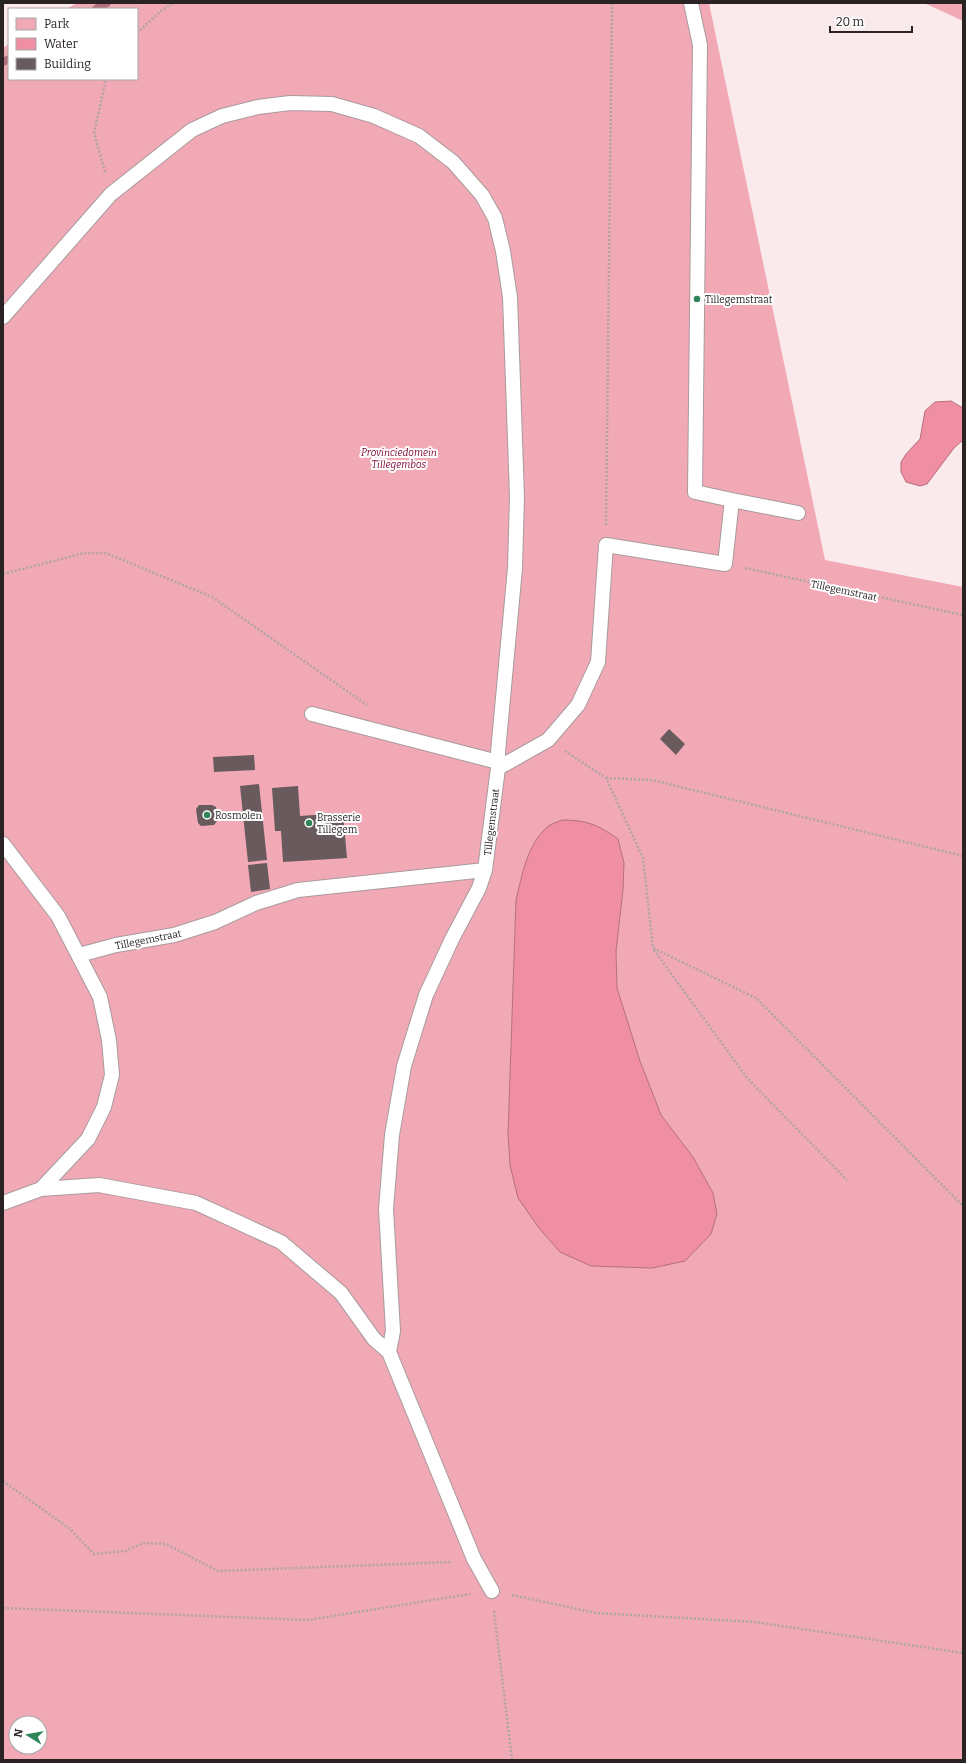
<svg xmlns="http://www.w3.org/2000/svg" width="966" height="1763" viewBox="0 0 966 1763" font-family="Bitter,serif">
<style>
.green{fill:#f1a9b6;fill-rule:evenodd}
.water{fill:#f08fa3;stroke:#b46f7d}
.lines{fill:none;stroke-linecap:round;stroke-linejoin:round}
.stream{stroke:#b46f7d;stroke-width:8}
.building{fill:#685a5d}
.lane-casing{stroke:#a99a9c;stroke-width:16}
.path{stroke:#b1a4a6;stroke-width:2.5;stroke-dasharray:2 2;stroke-linecap:butt}
.lane{stroke:#fff;stroke-width:14}
.poi-dot{fill:#2f8558;stroke:#fff;stroke-width:1.5}
.labels{text-anchor:middle;stroke-width:4;stroke-linejoin:round;paint-order:stroke}
.poi-label{font-size:10px;fill:#292324;stroke:#fff;text-anchor:start}
.park-label{font-size:10px;font-style:italic;fill:#820e39;stroke:#fff}
.street-label{font-size:10px;fill:#292324;stroke:#fff}
</style>
<rect width="100%" height="100%" fill="#fbeaec"/>
<path class="green" d="M77,3h632l116,557 138,27v1173h-960v-1712l6,-4v35h128v-70h-71zM618,840l6,23 -1,27 -7,61 1,37 23,73 21,54 32,42 20,36 4,21 -6,20 -59,34 -61,-2 -81,-101 -2,-32 8,-233 8,-32 9,-24zM16,1723h24v24h-24z
M924,3h39v18z"/>
<path class="water" d="M951,401l12,7v32l-9,8 -27,36 -7,2 -14,-4 -5,-10v-10l5,-8 14,-15 5,-28 10,-9z
M563,820c24,0 35,5 55,19l6,24 -1,27 -7,61 1,37 23,73 21,54 32,42 20,36 4,21 -6,20 -26,27 -33,7 -61,-2 -31,-14 -21,-24 -21,-30 -8,-33 -2,-31 8,-234c6,-25 11,-54 30,-72 4,-4 11,-6 17,-8z"/>
<g class="lines">
<path class="stream" d="M96,9l11,-6
M3,62l6,-3"/>
</g>
<path class="building" d="M669,729l16,15 -9,11 -16,-16z
M254,755l1,15 -41,2 -1,-15z
M259,784l8,76 -19,2 -8,-76z
M298,786l2,30 43,-3 4,45 -64,4 -2,-31h-6l-3,-43z
M199,805h13l4,2 1,14 -3,4 -13,1 -3,-3 -2,-14z
M267,863l3,26 -19,3 -3,-27z"/>
<g class="lines">
<defs>
<path id="lane" d="M3,317l108,-123 81,-64 30,-14 36,-9 32,-4 42,1 42,12 45,20 34,26 29,33 13,23 8,33 7,46 7,200 -2,71 -17,184v16l-13,102 -6,18 -27,51 -26,56 -22,71 -12,69 -6,74 7,122 -4,21 85,207 18,32
M732,500l66,13
M312,714l186,48
M498,768l50,-28 30,-35 20,-43 8,-117 119,19 7,-64 -37,-8 5,-447 -9,-42
M3,844l55,72 42,81 9,43 3,35 -8,32 -16,32 -47,50 -38,14
M79,955l37,-10 58,-10 41,-13 41,-19 42,-13 187,-20
M41,1189l58,-4 97,18 85,39 60,51 33,46 15,13"/>
</defs>
<use href="#lane" class="lane-casing"/>
<path class="path" d="M137,33l25,-23 11,-7
M105,172l-11,-39 12,-54
M606,525l6,-522
M745,568l218,47
M3,574l81,-21h22l106,44 155,108
M565,751l41,27 37,80 10,90 103,50 207,208
M606,778l46,2 311,76
M654,950l93,128 100,102
M3,1481l67,48 24,25 31,-3 19,-8 22,1 52,27 234,-9
M512,1595l84,18 159,9 208,31
M3,1608l305,12 162,-26
M494,1611l18,149"/>
<use href="#lane" class="lane"/>
</g>
<g class="poi-dot">
<circle cx="697" cy="299" r="4"/>
<circle cx="207" cy="815" r="4"/>
<circle cx="309" cy="823" r="4"/>
</g>
<g class="labels">
<g class="poi-label">
<text x="705" y="303">Tillegemstraat</text>
<text x="215" y="819">Rosmolen</text>
<text x="317" y="821">Brasserie<tspan x="317" dy="12">Tillegem</tspan></text>
</g>
<g class="park-label">
<text x="399" y="456">Provinciedomein<tspan x="399" dy="12">Tillegembos</tspan></text>
</g>
<g class="street-label">
<text transform="translate(844 590) rotate(12)" y="4">Tillegemstraat</text>
<text transform="translate(491 822) rotate(-83)" y="4">Tillegemstraat</text>
<text transform="translate(148 939) rotate(-11)" y="4">Tillegemstraat</text>
</g>
</g>
<rect width="966" height="1763" fill="none" stroke="#292324" stroke-width="8"/>
<rect x="8" y="8" width="130" height="72" fill="#ffffff" stroke="#a9a7a7"/>
<rect x="16" y="18" width="20" height="12" fill="#f1a9b6" stroke="#a9a7a7"/>
<text x="44" y="28" font-size="12" fill="#292324">Park</text>
<rect x="16" y="38" width="20" height="12" fill="#f08fa3" stroke="#a9a7a7"/>
<text x="44" y="48" font-size="12" fill="#292324">Water</text>
<rect x="16" y="58" width="20" height="12" fill="#685a5d" stroke="#a9a7a7"/>
<text x="44" y="68" font-size="12" fill="#292324">Building</text>
<g transform="translate(28 1735) rotate(281)"><circle r="19" fill="#ffffff" stroke="#a9a7a7"/>
<path d="M0-3L7 15L0 10L-7 15Z" fill="#2f8558"/>
<text y="-6" font-size="11" font-weight="bold" text-anchor="middle" fill="#292324">N</text>
</g>
<path d="M830 26v6h82v-6" fill="none" stroke="#292324" stroke-width="2"/>
<text x="836" y="26" font-size="12" fill="#292324" stroke="#ffffff" stroke-width="3" paint-order="stroke">20 m</text>
</svg>
